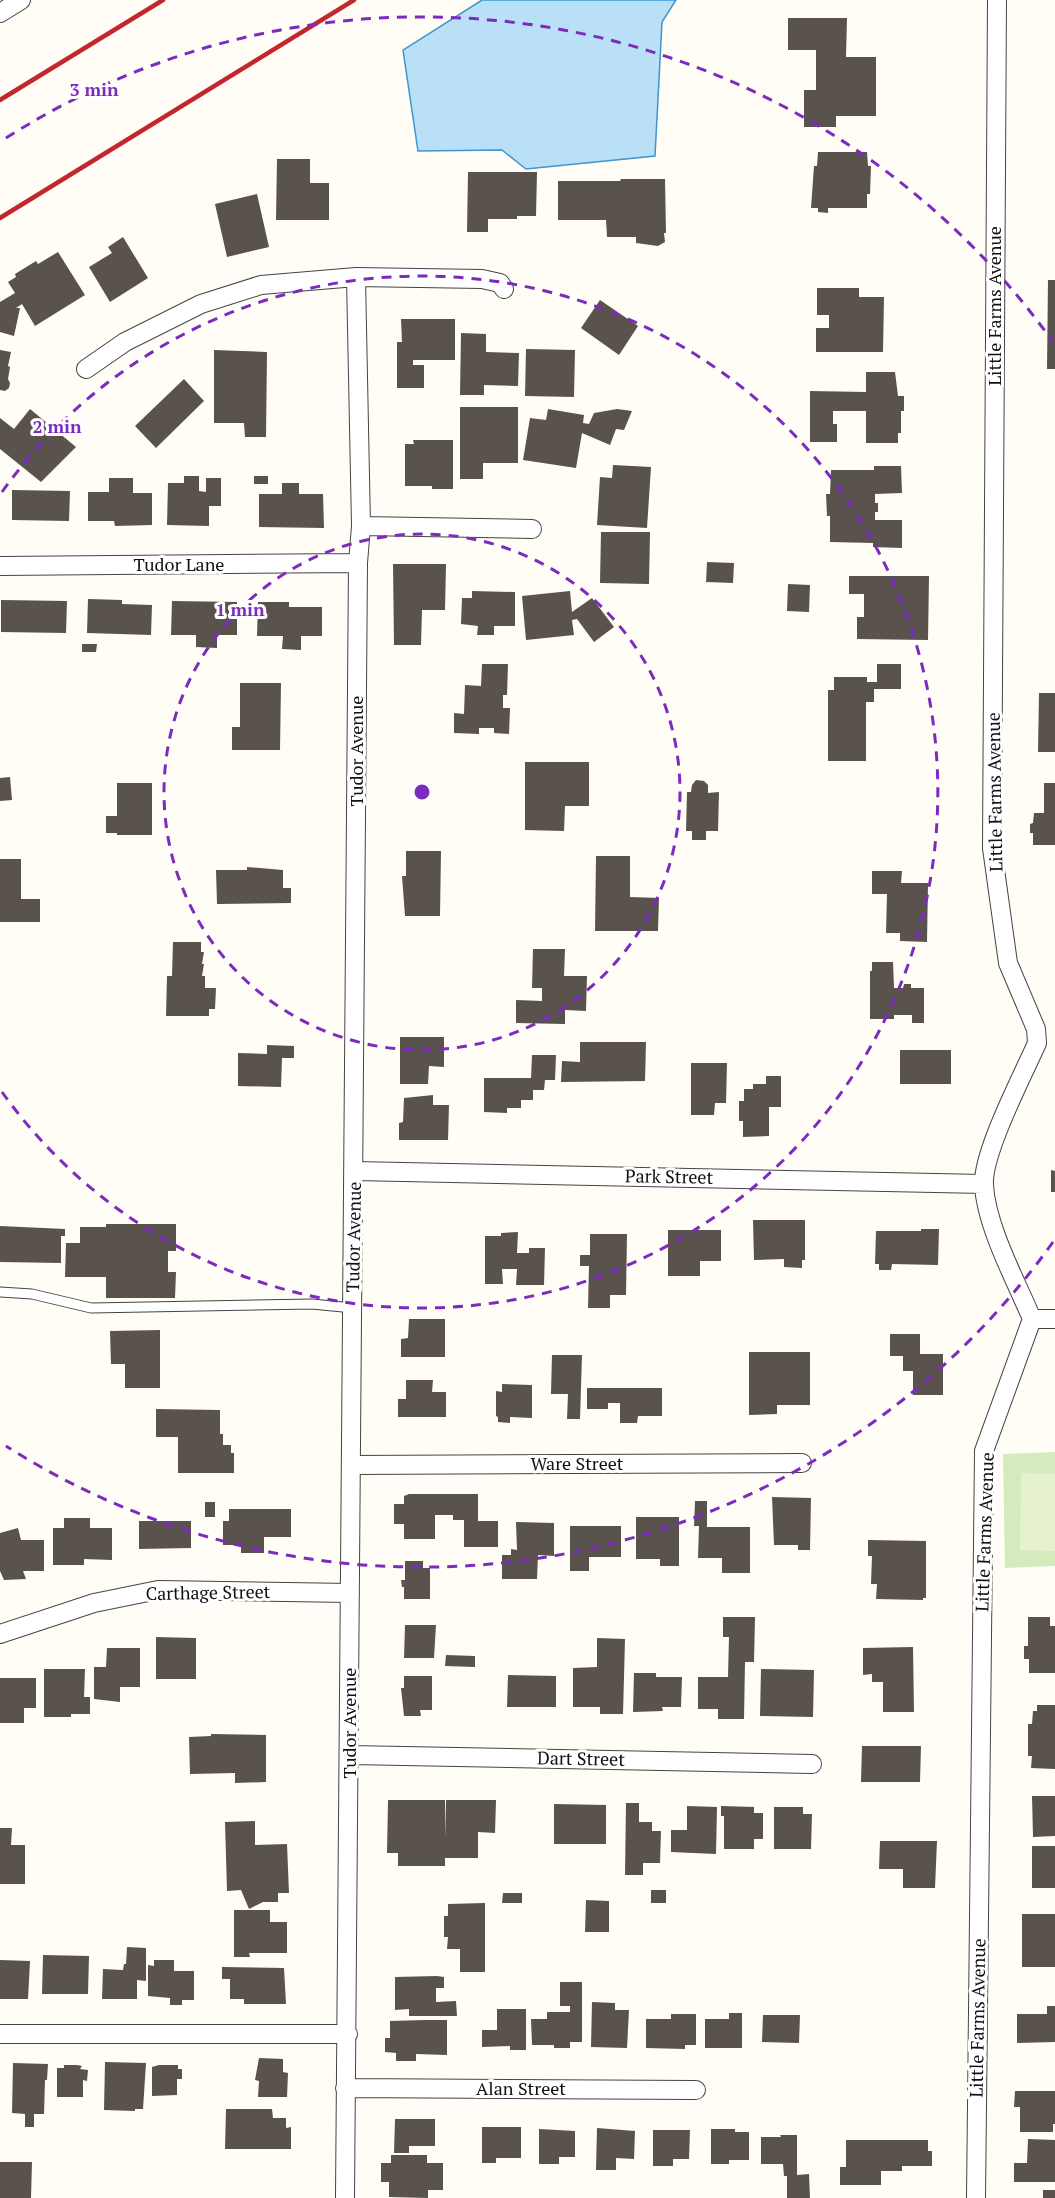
<svg xmlns="http://www.w3.org/2000/svg" width="1055" height="2198" viewBox="0 0 1055 2198" font-family="'PT Serif',serif">
<style>
.green{fill:#d5ebbd}
.pitch{fill:#e6f2cf}
.water{fill:#b9e0f7;stroke:#3f96cf;stroke-width:1.5}
.building{fill:#5a524d}
.lines{fill:none;stroke-linecap:round;stroke-linejoin:round}
.service-casing{stroke:#444;stroke-width:11}
.minor-casing{stroke:#444;stroke-width:20}
.service{stroke:#fff;stroke-width:9}
.minor{stroke:#fff;stroke-width:18}
.rail{stroke:#c4262e;stroke-width:4.5}
.ring{fill:none;stroke:#7b2cbf;stroke-width:3;stroke-dasharray:10 8}
.labels{text-anchor:middle;stroke-width:6;stroke-linejoin:round;paint-order:stroke}
.street-label{font-size:18px;fill:#111;stroke:#fff}
.centre{fill:#7b2cbf;stroke:#fff;stroke-width:3}
.ring-label{font-size:18px;text-anchor:middle;font-weight:bold;fill:#7b2cbf;stroke:#fff;stroke-width:6;stroke-linejoin:round;paint-order:stroke}
</style>
<rect width="100%" height="100%" fill="#fffdf5"/>
<path class="green" d="M1055,1452v114l-50,2 -2,-114z"/>
<path class="pitch" d="M1021,1473l34,1v77l-35,-1z"/>
<path class="water" d="M482,0h194l-14,22 -7,134 -129,13 -24,-19 -84,1 -15,-101z"/>
<path class="building" d="M788,18h59l-1,39h30v59h-40v11h-32v-37h12v-40h-28z
M818,152h49l1,14h3l-1,28h-3v14h-39v5l-10,-1v-4h-7l3,-42h3z
M277,159h33v24h19v37h-53z
M468,172h69l-1,44h-19v3h-29v13h-21z
M621,179h44l1,54h-2l1,9 -7,4 -22,-3v-6h-29l-1,-17h-48v-39h62z
M257,194l12,53 -42,10 -12,-53z
M123,237l25,41 -38,24 -21,-35 23,-14 -4,-6z
M58,252l27,43 -50,31 -13,-22 -6,4h4l-6,28 -14,-4v-30l15,-9 -7,-11 8,-5 -1,-3 21,-13 2,3z
M1048,280h7v89h-8z
M817,288h42v9h25l-1,55h-67v-24h13v-13h-12z
M600,300l38,26 -19,29 -38,-27z
M401,319h54v41h-42v5h11v23h-27v-46h5z
M461,333l25,1v18l33,1 -1,33 -34,-1v10h-24z
M526,349l49,1 -1,47 -49,-1z
M0,350l11,2 -3,14 2,1 -2,12 2,4 -1,5 -4,3 -5,-1z
M214,350l53,2 -1,85h-21l-1,-14h-30z
M866,372h29l3,24h6v15h-3v22h-3v10h-32v-32h-33v13h4v18h-27v-51l56,1z
M184,379l20,22 -48,47 -21,-22z
M460,407h58v56h-35v16h-23z
M30,409l46,38 -35,35 -41,-33v-31l14,11z
M548,409l36,6 -1,8 6,1 5,-11 23,-4 15,2 -8,19 -8,-1 -6,16 -28,-12 -6,35 -53,-8 7,-42 16,2z
M413,440h40v49h-21v-3h-27v-42h9z
M613,465l38,2 -4,61 -50,-3 3,-48 12,1z
M874,466h27l1,27 -27,1v9h3v9h-3v8h27v28l-29,-1v-4l-43,-1v-26h-3l-1,-22h4l1,-24h43z
M184,476h15v15l7,1v-14h15v28h-12v20l-42,-1 1,-42h16z
M254,476h14v8h-14z
M109,478h24v15h19v32l-37,1 -1,-5h-26v-29h21z
M282,483h17v11h24l1,34 -65,-1v-33h23z
M12,490l58,1 -1,30 -57,-1z
M601,532h49l-1,52 -49,-1z
M707,562l27,1 -1,20 -27,-1z
M393,564h53l-1,46h-23l-1,35h-27z
M849,576h80l-1,64 -71,-1v-22h7v-23h-15z
M788,584l22,1 -1,27 -22,-1z
M472,591l43,1v34h-21v9h-17l1,-9 -17,-2 1,-26h10z
M570,591l2,21 20,-14 22,29 -20,15 -17,-23 -5,1 2,15 -48,5 -4,-44z
M88,599l34,1v4l30,1 -1,30 -64,-2z
M1,600l66,1 -1,32 -65,-1z
M172,601l65,1v33h-20v13l-21,-1v-12h-25z
M258,602h31v5h33v29h-21v14l-19,-1 1,-13h-26z
M82,644h15l-1,8h-14z
M482,664h26l-1,31h-4v13h7l-1,26 -15,-1v-5h-15v6l-25,-1v-20l10,1 1,-29 16,1z
M877,664h24v25h-27v13h-8v59h-38v-71h6v-13h33v5h10z
M240,683h41l-1,67h-48v-23h8z
M1039,693h16v59h-17z
M525,762h64v44h-24l-1,25 -39,-1z
M10,777l2,23 -12,1v-23z
M696,780l8,1 4,4v8l11,-1 -1,39h-12v9h-14v-9h-6l1,-39h4l1,-7z
M117,783h35v52h-35v-2h-11v-17h11z
M1044,783h11v62h-22v-12h-3v-9l3,-1 1,-10h10z
M406,851h35l-1,65h-35l-3,-40h4z
M596,856h34v41l29,1 -1,33h-63z
M0,859h21v40h19v23h-40z
M247,867l36,3v18h8v15l-74,1 -1,-34h31z
M872,871h30l-1,12h27l-1,59 -27,-1v-8h-14l1,-39h-15z
M173,942h28v10h3l-2,12h2l-2,12h3v12h11l-1,21h-6v7h-43l1,-40h5z
M533,949h32l-1,27h23l-1,35 -21,-1v14l-49,-1v-23l26,1v-13h-10z
M872,962h21l1,26h9l1,-4h7v4h13v35h-12v-8h-18v4h-24v-48h2z
M400,1037h44v30l-15,-1 -1,18h-28z
M580,1042h66l-1,39 -84,1 1,-21 18,1z
M267,1045l27,1v12h-12l-1,29 -43,-1v-33l29,1z
M900,1050h51v34h-51z
M532,1055h24l-1,25h-10l-1,10h-11v10h-12v8h-14v5l-23,-1v-34h47z
M691,1063h36l-1,40h-11l-1,12h-23z
M766,1076h15v31h-12v29l-26,1v-16h-4v-20h5v-12h9v-5h13z
M433,1095v10h16l-1,35h-49v-17l4,-1 1,-24z
M1051,1170l4,1v21h-4z
M753,1220h52v40h-3v8l-18,-1v-8l-30,1z
M106,1224h70v27h-8v21h8l-1,26h-69v-21h-41l1,-34h14v-16h26z
M0,1226l65,3v7h-4v27l-61,-1z
M921,1229h18l-1,36 -46,-1 -1,6h-12v-6h-4l1,-33h45z
M668,1230h53v31h-21v15h-32z
M518,1232l-1,21h12v-5h16l-1,37h-28l1,-16h-15l1,15h-18v-48h16v-3z
M590,1234h37l-1,61h-16v13h-22l1,-42h-9v-11h10z
M409,1319h36v38h-44v-18l7,-1z
M160,1330v58h-35v-24h-14l-1,-33z
M890,1334h30v20h23v41h-30v-24h-10v-15h-13z
M749,1352h61v53h-33v9l-28,1z
M552,1355h30l-2,64h-13l1,-25h-17z
M406,1380h27l-1,12h14v25h-48v-18h8z
M502,1384l30,1v33l-22,-1v6l-12,-1v-5l-2,-1v-25l6,1z
M587,1388h75v28h-24l-1,7h-17v-20h-12v6h-21z
M156,1409l64,1v24h3v11h8v8h3v20h-56v-36h-22z
M409,1494h69v27h20v26h-34v-27h-11v-5h-18v24h-31v-15h-10v-20h10v-8z
M772,1497l39,1 -1,52h-12v-5h-24z
M695,1501h12v26h43v46h-28v-15h-24l1,-32h-5z
M205,1502h10v15h-10z
M229,1509h62v28h-27v16h-23v-8h-18v-24h6z
M636,1517h43v49h-19v-7h-24z
M64,1518h26v10h22v32l-28,-1v6h-31v-37h11z
M139,1521h52v27l-52,1z
M516,1522l38,1v33l-16,-1 -1,24h-35v-24h9v-6l6,1z
M570,1526h51v31h-32v14h-19z
M18,1528l3,12h23v31h-21l3,8 -22,1 -4,-9v-38z
M868,1540l58,1v57h-3v2l-47,-1 1,-15h-6l1,-28h-4z
M405,1561h18v7h7v31h-26v-12h-2l-1,-7h4z
M723,1617h32l-1,45h-9l-1,57h-26v-10h-20v-32h30l1,-40h-6z
M1028,1617h22v9h5v47h-26v-14h-5v-13h4z
M405,1625h31l-2,33h-30z
M156,1637l40,1v41h-40z
M597,1638l28,1 -2,75h-23v-7h-27v-39l24,-1z
M913,1647l1,65h-31v-30h-11v-8l-9,1v-27z
M107,1648h33v39h-20v15l-26,-3v-32h12z
M446,1655l29,1v11l-30,-1z
M44,1669h41l-1,28h6v17h-19v3h-27z
M761,1669l53,1 -1,47 -53,-1z
M634,1673h22v4h26l-1,30h-19l1,4 -30,1z
M508,1675l48,1v31h-49z
M404,1676h28v34h-12l1,6h-17l-3,-28h3z
M0,1678h36v30h-12v15h-24z
M1037,1705h18v64l-24,-1 1,-12h-4v-32h4l1,-13h4z
M211,1734l55,1v47l-31,1v-10l-45,1 -1,-37 22,-1z
M862,1746h59l-1,36h-59z
M1032,1796h23v40l-22,1z
M388,1800h57l1,38v-38h50l-1,33 -17,-1v26h-33v8h-47v-13h-11z
M626,1803h13v19h13v9h9l-1,32h-17v12h-18z
M554,1804l52,1v39h-52z
M687,1806l30,1 -1,47 -45,-2v-22h16z
M721,1806l33,1v6h9v26h-9v10h-30v-33h-3z
M774,1807h29v7h9l-1,35h-37z
M255,1821v24l32,-1 2,49h-11v9h-15l-14,7 -8,-19 -14,1 -2,-69z
M0,1828h12l-1,17h14v39h-25z
M880,1841h57l-2,47h-32v-19h-24z
M1032,1846h23v42h-23z
M651,1890h15v13h-15z
M503,1893h19v10h-20z
M586,1900l23,1v31h-24z
M485,1903v69h-25v-23h-13l1,-12h-4v-21h4v-12z
M234,1910h36v12h17v31h-38l1,4h-16z
M1022,1914h33v53h-33z
M127,1947l19,1v33l-9,-1v19h-35l1,-30 20,1 1,-6h2z
M43,1955l46,1 -1,38h-46z
M0,1960l30,1 -2,38h-28z
M154,1960h20v11h20v29h-12v5h-12v-7l-22,-2v-31l6,1z
M222,1967l62,1 2,36h-42v-5h-14v-20h-8z
M437,1976l7,1v11h-8v14l20,-1 1,15h-48v-7l-14,1v-33z
M560,1982h22v60h-12v6h-16v-3h-22l-1,-26h16v-7h23v-6h-10z
M592,2002l23,1v7h14l-2,38 -36,-1z
M1047,2006h8v36l-38,1v-29h30z
M497,2009h29v41h-16v-4l-28,1v-17h15z
M729,2013h13v35h-37v-29h24z
M671,2014h25v31h-11v4l-39,-1v-29h25z
M763,2015h37l-1,28 -37,-1z
M425,2020h22v35l-31,-1v7h-20v-8l-11,-1v-14h5v-17z
M259,2058l24,1v13l5,1 -1,24h-29l1,-16 -4,-1z
M105,2062l41,1 -3,46h-8v2l-31,-1z
M13,2063l35,1 -1,16h-2l-1,34h-10v13h-9v-13l-13,-1z
M64,2065h13l5,1 -2,3 8,1 -1,11 -4,-1v17h-26v-29h7z
M159,2065h19v4h4v10h-5v16l-25,1v-29z
M1015,2091h40v33h-2v8h-33v-25h-6z
M226,2109h46l1,9h13v10l5,-1v22h-66z
M395,2119h40v27h-26v7h-15z
M482,2127h39v31h-25v5h-14z
M597,2128l38,3 -1,28 -18,-1v12h-20z
M539,2129l36,2v26h-16v7h-20z
M711,2129h24v3h14v28h-20v4h-18z
M653,2130h37l-1,29h-16v7h-20z
M780,2135h17v40l12,-1 1,24h-23v-22h-3l-1,-12h-22v-27h20z
M1028,2139l27,1v42h-41v-19h13z
M846,2140h82v11h4v15h-30v5h-21v14h-41v-18h6z
M391,2155h36v8h16v27h-15v8l-39,-1v-15h-8v-19h10z
M0,2162h32l-1,36h-31z
M1043,2190h12v8h-12z"/>
<g class="lines">
<defs>
<path id="service" d="M0,1292l32,2 59,14 221,-4 41,4"/>
<path id="minor" d="M0,13l21,-13
M86,369l39,-27 76,-38 60,-19 95,-8 126,2 18,4 4,6
M361,526l171,3
M0,566l358,-3
M355,1171l629,13
M1032,1319h23
M351,1465l451,-2
M0,1634l94,-31 64,-13 192,3
M350,1755l462,9
M0,2034h348
M345,2088l351,2
M345,2198l13,-1635 3,-37 -5,-249
M976,2198l8,-747 48,-132c-16,-38 -46,-93 -48,-134 -2,-32 39,-110 53,-142l-1,-14 -28,-66 -16,-115 5,-848"/>
</defs>
<use href="#service" class="service-casing"/>
<use href="#minor" class="minor-casing"/>
<use href="#service" class="service"/>
<use href="#minor" class="minor"/>
<path class="rail" d="M0,100l163,-100
M0,218l354,-218"/>
</g>
<g class="ring">
<circle cx="422" cy="792" r="258"/>
<path d="M2 492A516 516 0 1 1 2 1092"/>
<path d="M1053 1242A775 775 0 0 1 6 1446M6 138A775 775 0 0 1 1053 342"/>
</g>
<g class="labels">
<g class="street-label">
<text transform="translate(995 306) rotate(-90)" y="6">Little Farms Avenue</text>
<text x="179" y="571">Tudor Lane</text>
<text transform="translate(357 751) rotate(-90)" y="6">Tudor Avenue</text>
<text transform="translate(995 792) rotate(-91)" y="6">Little Farms Avenue</text>
<text transform="translate(669 1177) rotate(1)" y="6">Park Street</text>
<text transform="translate(354 1237) rotate(-89)" y="6">Tudor Avenue</text>
<text x="577" y="1470">Ware Street</text>
<text transform="translate(985 1532) rotate(-88)" y="6">Little Farms Avenue</text>
<text transform="translate(208 1593) rotate(-1)" y="6">Carthage Street</text>
<text transform="translate(350 1723) rotate(-90)" y="6">Tudor Avenue</text>
<text transform="translate(581 1759) rotate(1)" y="6">Dart Street</text>
<text transform="translate(978 2018) rotate(-89)" y="6">Little Farms Avenue</text>
<text x="521" y="2095">Alan Street</text>
</g>
</g>
<circle cx="422" cy="792" r="9" class="centre"/>
<g class="ring-label">
<text x="94" y="96">3 min</text>
<text x="57" y="433">2 min</text>
<text x="240" y="616">1 min</text>
</g>
</svg>
